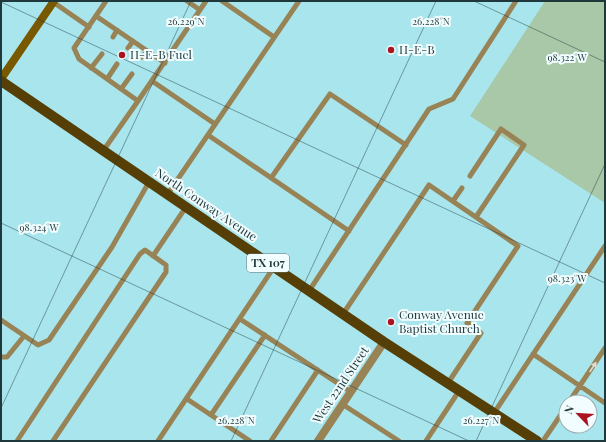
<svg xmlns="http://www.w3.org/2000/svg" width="606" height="442" viewBox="0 0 606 442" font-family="'Playfair Display',serif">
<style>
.green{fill:#a8c8a7}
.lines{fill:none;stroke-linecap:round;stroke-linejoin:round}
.lane{stroke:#988357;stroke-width:5}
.street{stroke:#988357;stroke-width:8}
.secondary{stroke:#785900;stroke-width:8}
.primary{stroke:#563f07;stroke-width:10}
.oneway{fill:#dbded4}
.ticks{fill:none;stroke:#1f383b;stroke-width:1;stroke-opacity:0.45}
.poi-dot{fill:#aa1421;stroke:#f1fdfe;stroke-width:1.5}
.labels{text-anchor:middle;stroke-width:4;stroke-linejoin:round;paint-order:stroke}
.shield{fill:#f1fdfe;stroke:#5e7376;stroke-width:1}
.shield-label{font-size:11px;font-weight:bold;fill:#1f383b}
.poi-label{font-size:12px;fill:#1f383b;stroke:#f1fdfe;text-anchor:start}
.street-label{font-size:12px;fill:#1f383b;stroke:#f1fdfe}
.ticks-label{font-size:10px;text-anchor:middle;fill:#1f383b;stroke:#f1fdfe;stroke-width:4;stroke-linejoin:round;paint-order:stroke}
</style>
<rect width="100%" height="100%" fill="#a9e5ec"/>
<path class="green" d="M545,1h60v202l-135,-87z"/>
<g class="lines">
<path class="lane" d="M106,1l-32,47 5,11 59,42 68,-100
M187,1l13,9
M222,1l52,36
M53,2l36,25
M96,16l69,47
M113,37l4,-7
M128,48l5,-7
M142,57l5,-6
M91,68l11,-14
M107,79l10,-15
M152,81l63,43
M121,89l11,-15
M208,135l141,96
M103,151l35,-50
M470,176l31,-47 23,16 -48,72
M271,178l59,-84 76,51
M167,195l132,-194
M453,201l9,-13
M153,256l33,-49
M309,291l120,-182 24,-10 63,-98
M343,314l86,-129 89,61 -51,77 14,10 -33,50
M240,319l111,73
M1,320l37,25 11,-5 63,-93 37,-65
M533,354l72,49
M1,357h6l17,-21
M187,399l63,42
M569,402l36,-54
M342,404l57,37
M494,413l111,-167
M211,415l54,-80
M17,441l123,-187 5,-4 21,15v7l-113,169
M158,441l116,-174
M271,441l47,-71
M426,441l33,-50
M543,441l23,-34"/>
<path class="street" d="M318,441l66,-99"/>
<path class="secondary" d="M1,79l53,-78"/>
<path class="primary" d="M1,81l383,261 153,99"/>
</g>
<defs><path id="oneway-solid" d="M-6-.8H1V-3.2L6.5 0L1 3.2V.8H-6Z"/></defs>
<use class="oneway" href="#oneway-solid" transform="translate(593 367) rotate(-57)"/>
<path class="ticks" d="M474,1l131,61M1,2l604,281M1,223l468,218M1,408l190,-407M231,441l205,-440M476,441l129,-277"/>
<g class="poi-dot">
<circle cx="391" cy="50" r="4"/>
<circle cx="122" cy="55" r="4"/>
<circle cx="391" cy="322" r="4"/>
</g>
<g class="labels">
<rect class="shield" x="247" y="254" width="42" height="18" rx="3"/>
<g class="shield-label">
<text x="268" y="267">TX 107</text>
</g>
<g class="poi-label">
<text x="399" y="54">H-E-B</text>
<text x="130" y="59">H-E-B Fuel</text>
<text x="399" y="319">Conway Avenue<tspan x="399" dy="14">Baptist Church</tspan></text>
</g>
<g class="street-label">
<text transform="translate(206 205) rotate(34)" y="4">North Conway Avenue</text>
<text transform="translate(341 385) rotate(-56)" y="4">West 22nd Street</text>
</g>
</g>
<g class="ticks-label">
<text x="186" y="25">26.229°N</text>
<text x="431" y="25">26.228°N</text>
<text x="567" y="61">98.322°W</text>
<text x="39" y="231">98.324°W</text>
<text x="567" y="282">98.323°W</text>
<text x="236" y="424">26.228°N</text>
<text x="481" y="424">26.227°N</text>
</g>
<rect width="606" height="442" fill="none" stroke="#1f383b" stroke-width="4"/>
<g transform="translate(578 414) rotate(295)"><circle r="19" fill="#f1fdfe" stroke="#9daeb0"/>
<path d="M0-3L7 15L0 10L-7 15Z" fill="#aa1421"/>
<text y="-6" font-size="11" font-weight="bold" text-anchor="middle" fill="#1f383b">N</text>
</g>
</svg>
